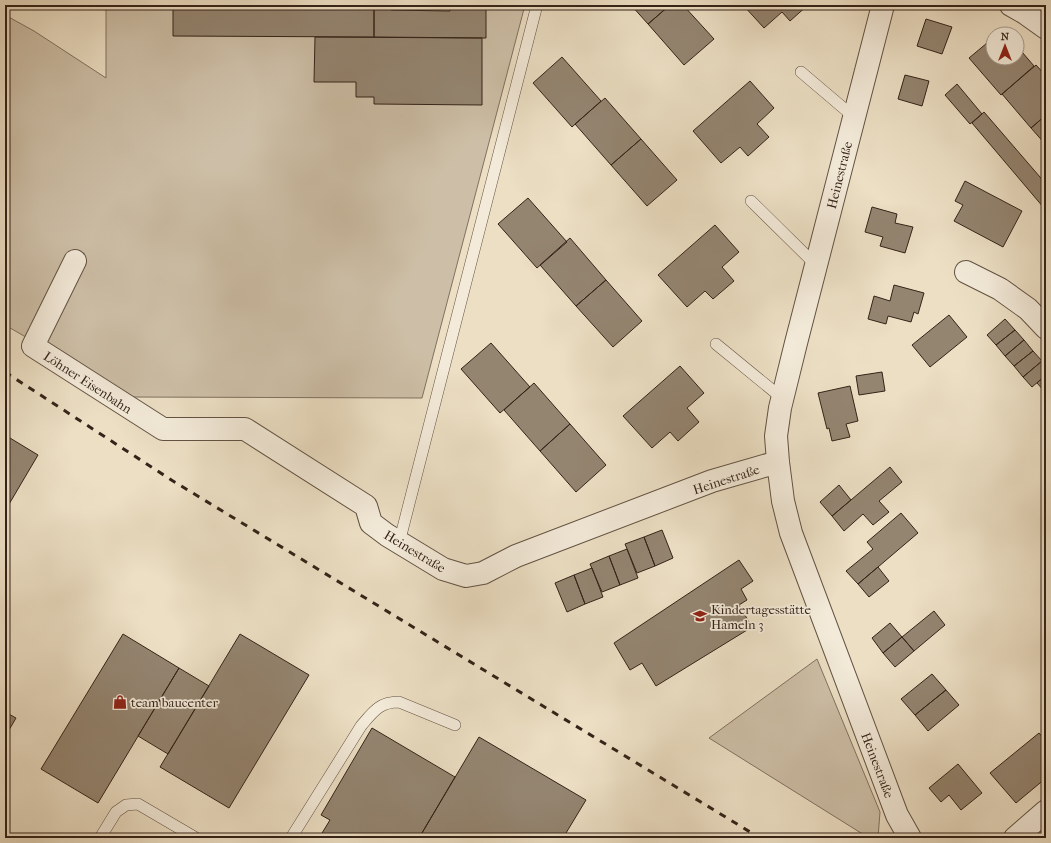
<svg xmlns="http://www.w3.org/2000/svg" width="1051" height="843" viewBox="0 0 1051 843" font-family="'IM FELL French Canon',serif">
<style>
.green{fill:#cdbfa7;stroke:#807160}
.building{fill:#948571;stroke:#342318}
.lines{fill:none;stroke-linecap:round;stroke-linejoin:round}
.lane-casing{stroke:#625243;stroke-width:12}
.street-casing{stroke:#625243;stroke-width:24}
.lane{stroke:#f3ead9;stroke-width:11}
.street{stroke:#f3ead9;stroke-width:22}
.rail{stroke:#342318;stroke-width:3;stroke-dasharray:7 7;stroke-linecap:butt}
.labels{text-anchor:middle;stroke-width:3.5;stroke-linejoin:round;paint-order:stroke}
.street-label{font-size:13px;fill:#342318;stroke:#f3ead9}
.poi-label{font-size:13px;fill:#342318;stroke:#f3ead9;text-anchor:start}
</style>
<rect width="100%" height="100%" fill="#ecdfc4"/>
<filter id="stains"><feTurbulence type="fractalNoise" baseFrequency=".005" numOctaves="4"/><feColorMatrix values="0 0 0 0 .2 0 0 0 0 .09 0 0 0 0 .02 0 0 0 .5 -.17"/></filter>
<radialGradient id="worn" r=".72"><stop offset=".6" stop-color="#630" stop-opacity="0"/><stop offset="1" stop-color="#630" stop-opacity=".3"/></radialGradient>
<path class="green" d="M106,5h419l-103,393 -293,-1 -124,-72v-310l29,16 72,47z
M817,659l63,153 -2,26h-9l-160,-100z"/>
<path class="building" d="M173,5h201v32l-201,-1z
M450,5h36v33l-112,-1v-31h17v4l59,1z
M631,5h39l-22,19z
M670,5h13l31,34 -30,26 -36,-41z
M743,5h65l-18,16 -8,-9 -18,16z
M926,19l26,8 -10,27 -25,-8z
M1004,29l5,5h-11z
M315,37l167,1v67l-108,-1v-7h-18v-15h-42z
M993,38v20h24v-5l1,1 4,-2 12,14 -33,29 -32,-37z
M562,57l39,44 -29,26 -39,-44z
M1036,65l10,11v39l-15,13 -29,-34z
M905,75l24,6 -7,25 -24,-7z
M750,81l24,27 -17,16 12,13 -21,19 -8,-9 -19,16 -28,-32z
M957,84l25,30 -12,10 -25,-29z
M605,98l36,41 -30,26 -36,-41z
M984,112l62,72v23l-2,1 -72,-85z
M1046,115v30l-15,-17z
M641,139l36,41 -30,26 -36,-41z
M965,181l57,30 -19,36 -49,-26 9,-16 -8,-4z
M528,198l39,44 -30,26 -39,-44z
M872,207l25,7 -2,9 18,4 -8,26 -25,-7 3,-9 -18,-5z
M715,225l24,27 -17,15 12,14 -21,18 -8,-8 -18,16 -29,-32z
M570,238l36,42 -30,26 -36,-41z
M606,280l36,41 -29,26 -37,-41z
M894,285l30,8 -6,21 -4,-2 -3,10 -23,-6 -2,8 -18,-5 6,-23 16,5z
M949,315l18,22 -37,30 -18,-22z
M1005,319l10,11 -19,15 -9,-10z
M1015,330l9,10 -19,16 -9,-11z
M1024,340l9,11 -19,15 -9,-10z
M491,343l39,44 -30,26 -39,-44z
M1033,351l9,10 -19,16 -9,-11z
M1042,361l4,5v9l-14,12 -9,-10z
M680,366l24,27 -17,15 12,14 -21,19 -8,-9 -18,16 -29,-32z
M882,372l3,19 -26,4 -3,-19z
M1046,375v18l-9,-10z
M534,383l36,41 -30,27 -36,-41z
M850,386l8,35 -12,3 4,13 -18,4 -3,-13 -2,1 -9,-36z
M570,424l36,41 -30,27 -36,-41z
M5,435l33,20 -33,56z
M890,467l12,15 -23,19 10,11 -16,13 -10,-11 -19,17 -12,-15z
M839,485l12,15 -19,16 -12,-14z
M901,513l17,20 -60,51 -12,-13 27,-22 -6,-7z
M662,530l11,28 -18,8 -11,-29z
M644,537l11,29 -18,7 -12,-29z
M627,549l11,29 -18,7 -11,-29z
M609,556l11,29 -18,7 -12,-28z
M739,560l14,21 -12,8 6,11 -8,5 13,22 -96,59 -14,-23 -12,7 -16,-27z
M878,567l11,14 -20,16 -11,-13z
M592,568l11,29 -18,7 -11,-29z
M574,575l11,29 -18,8 -12,-29z
M934,611l11,14 -31,26 -12,-14z
M890,623l12,14 -19,16 -11,-15z
M123,634l56,34 -81,135 -57,-34z
M240,634l69,41 -80,133 -69,-41z
M902,637l12,14 -19,16 -12,-14z
M179,668l30,18 -41,68 -30,-18z
M932,674l14,16 -31,25 -14,-16z
M946,690l13,15 -31,26 -13,-16z
M5,712l11,6 -11,19z
M372,728l83,49 -36,61h-100l11,-18 -9,-5z
M1039,733l7,8v37l-30,25 -26,-30z
M479,737l107,63 -23,38h-144z
M958,764l24,29 -21,17 -12,-15 -8,7 -12,-14z"/>
<g class="lines">
<defs>
<path id="lane" d="M801,72l53,45
M751,201l65,64
M716,344l66,54
M399,543l138,-538
M100,838l16,-26 10,-7 12,-1 58,34
M291,838l70,-112c12,-14 18,-24 38,-24l56,23"/>
<path id="street" d="M883,5l-87,338 -16,65 -4,28 2,26 5,39 8,32 106,282 13,23
M1011,5l14,8 21,15
M75,261l-42,85 130,83h82l121,77 5,17 16,12 56,34 23,7 17,-3 33,-17 196,-75 66,-19
M966,272l34,17 28,20 18,19
M1015,838l31,-27"/>
</defs>
<use href="#lane" class="lane-casing"/>
<use href="#street" class="street-casing"/>
<use href="#lane" class="lane"/>
<use href="#street" class="street"/>
<path class="rail" d="M5,372l168,109 587,357"/>
</g>
<defs>
<symbol id="school-bare" viewBox="-9 -9 18 18"><path d="M0-5L7-2L0 1L-7-2ZM-4 1L0 2.5L4 1V4Q0 6-4 4Z" fill="#8f2418" stroke="#f3ead9" stroke-width="2.5" paint-order="stroke"/></symbol>
<symbol id="shop-bare" viewBox="-9 -9 18 18"><path d="M-5-2.5h2.3a2.7 3.5 0 0 1 5.4 0H5L5.5 6h-11ZM-1.5-2.5h3a1.5 2.3 0 0 0-3 0Z" fill="#8f2418" stroke="#f3ead9" stroke-width="2.5" paint-order="stroke"/></symbol>
</defs>
<g fill-rule="evenodd">
<use href="#school-bare" x="690" y="606" width="20" height="20"/>
<use href="#shop-bare" x="110" y="692" width="20" height="20"/>
</g>
<g class="labels">
<g class="street-label">
<text transform="translate(839 175) rotate(-76)" y="5">Heinestraße</text>
<text transform="translate(88 382) rotate(33)" y="5">Löhner Eisenbahn</text>
<text transform="translate(726 479) rotate(-18)" y="5">Heinestraße</text>
<text transform="translate(415 551) rotate(31)" y="5">Heinestraße</text>
<text transform="translate(878 765) rotate(69)" y="5">Heinestraße</text>
</g>
<g class="poi-label">
<text x="711" y="614">Kindertagesstätte<tspan x="711" dy="15">Hameln 3</tspan></text>
<text x="131" y="707">team baucenter</text>
</g>
</g>
<rect width="1051" height="843" fill="none" stroke="#ecdfc4" stroke-width="20"/>
<rect x="6" y="6" width="1039" height="831" fill="none" stroke="#342318" stroke-width="2"/>
<rect x="10" y="10" width="1031" height="823" fill="none" stroke="#342318"/>
<g transform="translate(1005 46)"><circle r="19" fill="#f3ead9" stroke="#a79a8c"/>
<path d="M0-3L7 15L0 10L-7 15Z" fill="#8f2418"/>
<text y="-6" font-size="11" font-weight="bold" text-anchor="middle" fill="#342318">N</text>
</g>
<rect width="100%" height="100%" filter="url(#stains)"/>
<rect width="100%" height="100%" fill="url(#worn)"/>
</svg>
